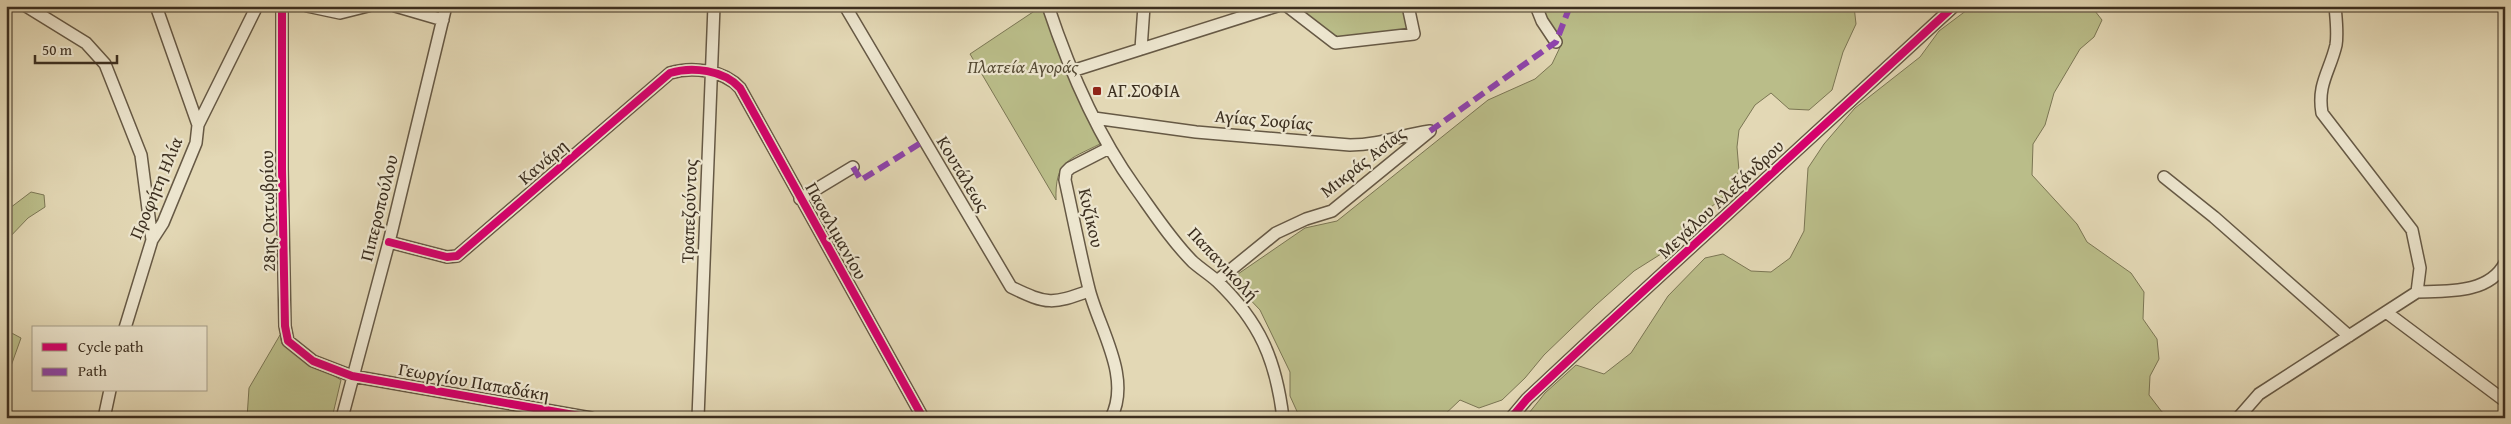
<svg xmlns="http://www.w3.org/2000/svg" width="2511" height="424" viewBox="0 0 2511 424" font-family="'Gentium Book Plus',serif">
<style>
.green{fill:#babd89;stroke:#7b7654}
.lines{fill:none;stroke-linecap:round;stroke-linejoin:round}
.minor-casing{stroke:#665945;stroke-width:14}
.minor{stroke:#ede6cf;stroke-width:11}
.quiet{stroke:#8e44ad;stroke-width:6;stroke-dasharray:12 6;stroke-linecap:butt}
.cycleway-casing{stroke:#ede6cf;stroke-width:11}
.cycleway{stroke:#d6006c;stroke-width:8}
.poi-dot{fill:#8f2418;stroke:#ede6cf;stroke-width:2}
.labels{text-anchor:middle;stroke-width:4.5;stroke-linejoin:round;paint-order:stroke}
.park-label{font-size:18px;font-style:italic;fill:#554b35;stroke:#ede6cf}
.poi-label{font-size:18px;fill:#3c2f20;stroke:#ede6cf;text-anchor:start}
.street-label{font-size:18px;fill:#3c2f20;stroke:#ede6cf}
</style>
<rect width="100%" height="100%" fill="#e3d8b5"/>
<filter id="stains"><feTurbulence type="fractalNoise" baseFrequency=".004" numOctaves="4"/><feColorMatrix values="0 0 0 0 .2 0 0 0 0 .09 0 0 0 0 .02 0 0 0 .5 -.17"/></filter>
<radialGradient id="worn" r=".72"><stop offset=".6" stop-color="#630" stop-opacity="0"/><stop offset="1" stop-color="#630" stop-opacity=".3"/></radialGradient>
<path class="green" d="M1042,6l24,64 34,74c-32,16 -45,17 -44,56l-86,-146z
M1295,6h109l5,24 -73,9z
M1542,6h312l2,18 -13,28 -11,38 -23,20 -20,-1 -18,-16 -16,12 -16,25 -2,17 2,24 -10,21 -25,21 -24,29 -46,29 -38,34 -52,50 -19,23 -23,22 -23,8 -19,-8 -19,18h-141l-10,-22v-24l-30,-62 -18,-19 -4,-17 67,-46 32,-7 151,-121 47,-21 17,-15 10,-21 -16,-24z
M2091,6l11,14 -8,17 -14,12 -26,44 -9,32 -12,19 -1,31 45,49 10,18 44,31 13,19 -1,27 14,20 2,20 -9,17 -1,19 13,17 20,6h-657l20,-25 31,-28 28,9 27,-21 37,-57 37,-38 18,-4 28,17 20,1 19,-14 14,-27 4,-63 16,-24 31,-36 65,-51 19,-26 32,-24z
M31,192l13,3 1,12 -17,11 -22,23v-30z
M6,330l15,8 -15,42z
M280,335l2,9 59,36 -9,38h-85l2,-30z"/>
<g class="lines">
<defs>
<path id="minor" d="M26,6l60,37 19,21 36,91 11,85
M282,6v163l3,157 3,15 25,20 39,15 239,42
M307,6l33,7 28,-7
M395,6l48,14
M845,6l166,281c37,18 41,17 78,4
M1048,6c21,63 48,127 87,181 18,25 36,53 58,75 8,7 16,12 24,19 43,41 59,79 66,137
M1287,6l48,37 79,-9 -6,-28
M1536,6l6,15 14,21
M1141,49l3,-43
M1072,71l205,-65
M1094,118l102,14 154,13c31,0 51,-10 80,-14
M198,125l59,-119
M1109,148l-39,20 -4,4 -1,8c8,36 15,73 24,109 10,40 43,88 22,129
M2164,177l50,40 135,119
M800,199l53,-32
M389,242l58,15 10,-1 213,-183c22,-7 54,-3 70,15l183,330
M1217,281l59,-48 30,-14 26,-8 98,-80
M2417,292c30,-1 72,2 88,-29
M2386,312l119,89
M125,328l27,-88 11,-17 33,-80 2,-18 -42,-119
M104,418l6,-28
M342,418l47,-176 57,-236
M698,418l16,-412
M1511,418l16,-19 62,-58 365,-335
M2238,418l21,-24 158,-102 3,-24 -8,-38 -90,-117c-5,-29 8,-42 14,-68 2,-12 0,-27 -1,-39"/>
</defs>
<use href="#minor" class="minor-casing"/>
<use href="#minor" class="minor"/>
<path class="quiet" d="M1430,131l126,-89 14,-36
M853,167l8,13 63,-39"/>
<defs>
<path id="cycleway" d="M282,6v163l3,157 3,15 25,20 39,15 239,42
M389,242l58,15 10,-1 213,-183c22,-7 54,-3 70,15l183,330
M1511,418l16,-19 62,-58 365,-335"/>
</defs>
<use href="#cycleway" class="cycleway-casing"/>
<use href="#cycleway" class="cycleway"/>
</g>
<rect class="poi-dot" x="1092" y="86" width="10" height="10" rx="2.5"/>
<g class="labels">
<g class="park-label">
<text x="1023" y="73">Πλατεία Αγοράς</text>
</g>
<g class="poi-label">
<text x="1107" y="97">ΑΓ.ΣΟΦΙΑ</text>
</g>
<g class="street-label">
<text transform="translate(1264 120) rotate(5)" y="6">Αγίας Σοφίας</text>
<text transform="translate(543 162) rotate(-41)" y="6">Κανάρη</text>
<text transform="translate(1363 162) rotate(-38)" y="6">Μικράς Ασίας</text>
<text transform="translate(963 174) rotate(59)" y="6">Κουτάλεως</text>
<text transform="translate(156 188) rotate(-67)" y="6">Προφήτη Ηλία</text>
<text transform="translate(1721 199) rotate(-43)" y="6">Μεγάλου Αλεξάνδρου</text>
<text transform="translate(379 208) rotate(-76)" y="6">Πιπεροπούλου</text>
<text transform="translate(268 211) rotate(-91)" y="6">28ης Οκτωβρίου</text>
<text transform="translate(689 211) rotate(-88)" y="6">Τραπεζούντος</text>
<text transform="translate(1091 218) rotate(77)" y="6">Κυζίκου</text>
<text transform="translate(836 231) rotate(61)" y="6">Πασαλιμανίου</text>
<text transform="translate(1223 264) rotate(47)" y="6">Παπανικολή</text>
<text transform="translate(474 382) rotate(10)" y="6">Γεωργίου Παπαδάκη</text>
</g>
</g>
<rect width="2511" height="424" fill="none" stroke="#e3d8b5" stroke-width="25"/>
<rect x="8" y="8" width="2496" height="409" fill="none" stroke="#3c2f20" stroke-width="2.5"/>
<rect x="12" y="12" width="2486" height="399" fill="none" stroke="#3c2f20"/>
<rect x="32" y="326" width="175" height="65" fill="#ede6cf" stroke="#a69d89"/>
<rect x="42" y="343" width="25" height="8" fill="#d6006c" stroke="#a69d89"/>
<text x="78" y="352" font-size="15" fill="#3c2f20">Cycle path</text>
<rect x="42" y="368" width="25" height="8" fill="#8e44ad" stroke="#a69d89"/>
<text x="78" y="376" font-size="15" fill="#3c2f20">Path</text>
<path d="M35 55v8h82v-8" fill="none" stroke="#3c2f20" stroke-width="2.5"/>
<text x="42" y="55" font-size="15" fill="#3c2f20" stroke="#ede6cf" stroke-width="4" paint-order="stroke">50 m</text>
<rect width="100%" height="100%" filter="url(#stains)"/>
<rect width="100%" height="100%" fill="url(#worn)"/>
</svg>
